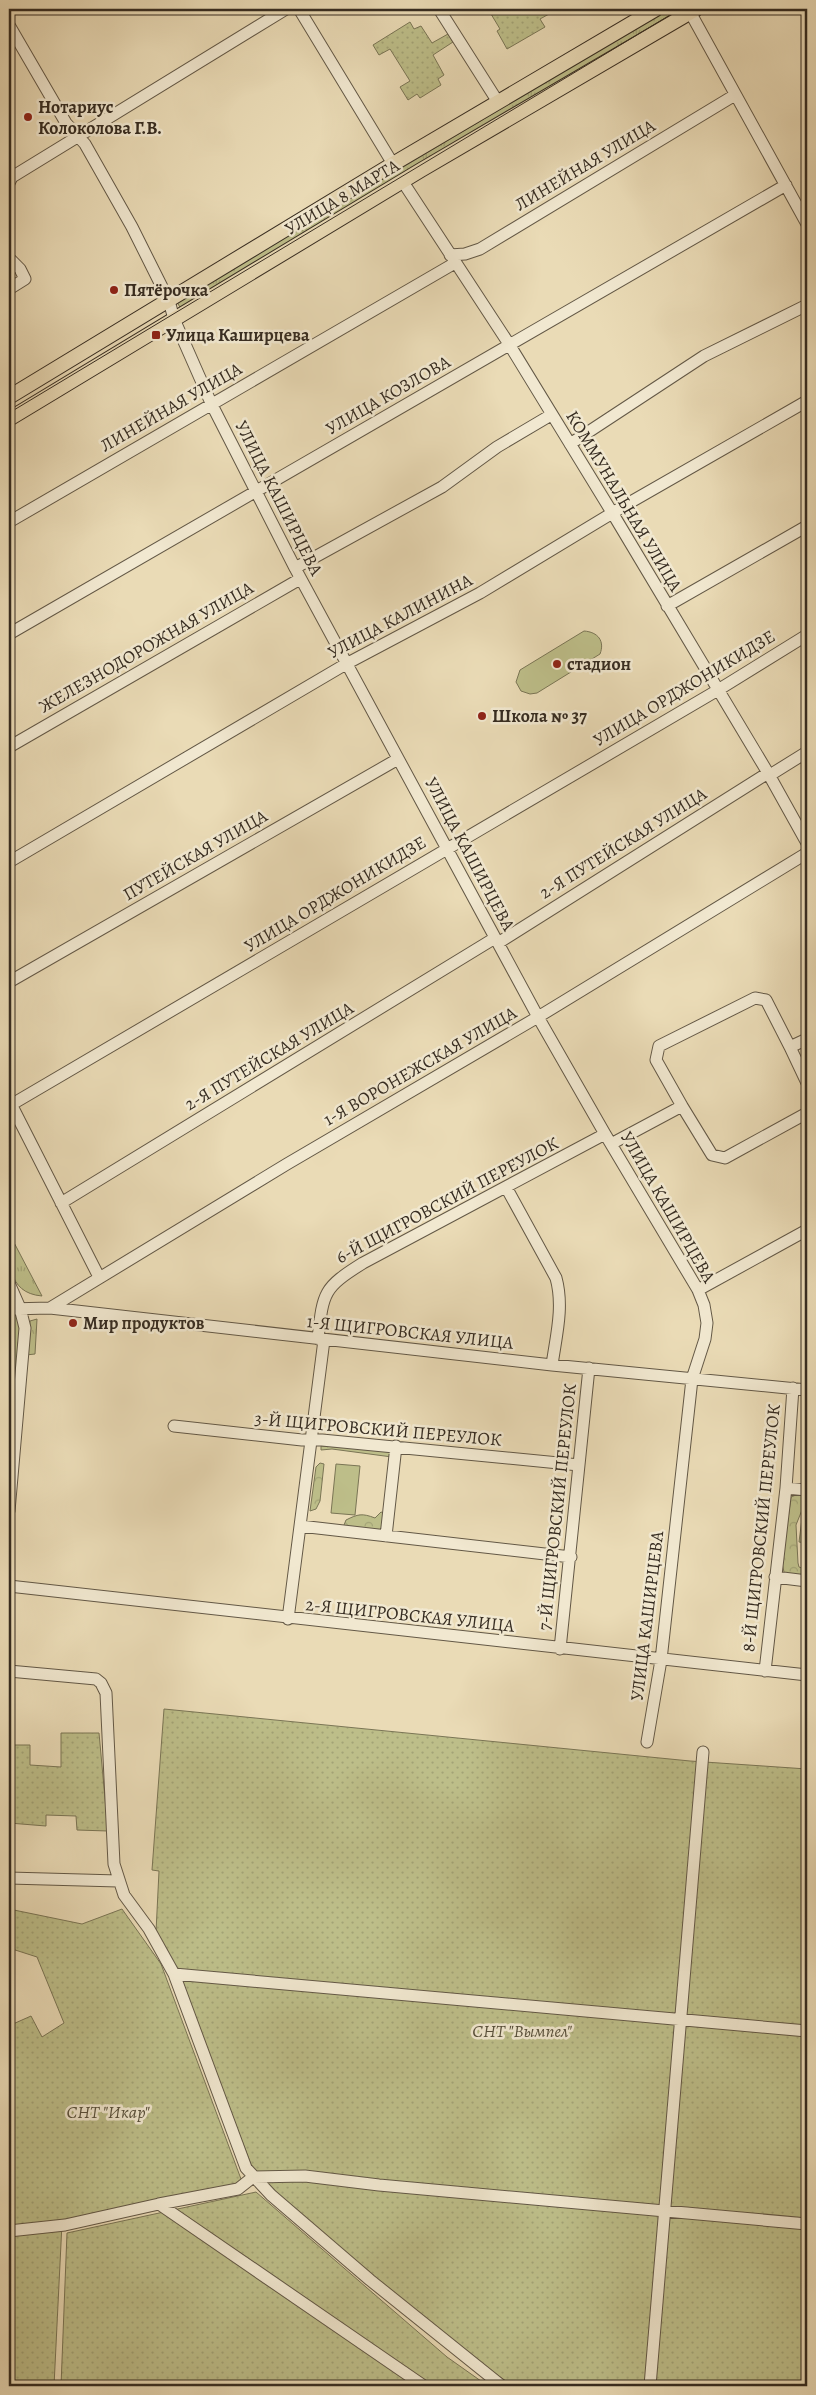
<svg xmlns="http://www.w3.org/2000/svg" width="816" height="2395" viewBox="0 0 816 2395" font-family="Alegreya,serif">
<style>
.grass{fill:url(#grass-tufts);stroke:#7a7555}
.forest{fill:url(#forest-crowns);stroke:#7a7555}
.garden{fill:url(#garden-dots);stroke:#7a7555}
.pitch{fill:#bdbe89;stroke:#7a7555}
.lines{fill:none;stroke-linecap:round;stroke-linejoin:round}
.minor-casing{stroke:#635846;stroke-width:13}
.major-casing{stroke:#362c21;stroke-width:16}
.minor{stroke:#f1e8d0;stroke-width:11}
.major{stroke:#eadbb6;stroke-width:14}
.tram{stroke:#362c21;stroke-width:1}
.poi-dot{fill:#8f2418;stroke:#f1e8d0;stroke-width:2}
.labels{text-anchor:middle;stroke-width:5;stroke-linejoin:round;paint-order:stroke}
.poi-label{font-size:18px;font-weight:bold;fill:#362c21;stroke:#f1e8d0;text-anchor:start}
.street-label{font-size:18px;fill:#362c21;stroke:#f1e8d0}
.park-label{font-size:18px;font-style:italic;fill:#58503b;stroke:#f1e8d0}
</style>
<defs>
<pattern id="grass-tufts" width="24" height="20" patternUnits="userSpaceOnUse" patternTransform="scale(1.25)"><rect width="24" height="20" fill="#bdbe89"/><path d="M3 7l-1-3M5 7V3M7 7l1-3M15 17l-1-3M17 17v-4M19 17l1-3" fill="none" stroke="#a3a376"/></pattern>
<pattern id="forest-crowns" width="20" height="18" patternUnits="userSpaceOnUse" patternTransform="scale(1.25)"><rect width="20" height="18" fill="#bdbe89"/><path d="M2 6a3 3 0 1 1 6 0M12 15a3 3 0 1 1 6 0" fill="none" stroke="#a3a376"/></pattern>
<pattern id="garden-dots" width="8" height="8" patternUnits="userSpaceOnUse" patternTransform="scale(1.25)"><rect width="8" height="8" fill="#bdbe89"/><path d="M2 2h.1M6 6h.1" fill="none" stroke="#a3a376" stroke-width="1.8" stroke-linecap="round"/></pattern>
</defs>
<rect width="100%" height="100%" fill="#eadbb6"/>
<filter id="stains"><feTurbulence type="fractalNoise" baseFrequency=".004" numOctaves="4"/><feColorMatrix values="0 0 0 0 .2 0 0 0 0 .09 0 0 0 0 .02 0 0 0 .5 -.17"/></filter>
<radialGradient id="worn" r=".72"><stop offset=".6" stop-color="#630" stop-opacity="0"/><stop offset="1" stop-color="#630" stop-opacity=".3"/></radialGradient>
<path class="grass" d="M668,9h14l-501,300 -4,-7z
M9,1233l33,63c-36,-3 -33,-37 -33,-63z
M9,1314h5l7,6 -12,147v-76l5,-60 -5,-1z
M37,1319l-2,35 -9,1 4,-34z"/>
<path class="forest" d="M321,1446l70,4 1,7 -60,-8 -11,1z
M320,1463l4,1 -4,37 -4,8 -6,2 6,-44z
M796,1495l11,1v13l-5,1 -6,15 2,38 1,4 8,3v8l-20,-3 -3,-3 -2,-9 9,-66z
M381,1512l6,2 -2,16 -39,-1 -2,-4 2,-5c12,-6 16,-7 29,-2z"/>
<path class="garden" d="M488,9h70l-18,10 5,8 -38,22 -10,-18 3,-2z
M410,22l4,7 7,-3 11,17 16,-9 5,8 -20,13 11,20 -6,4 3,6 -21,13 -3,-4 -9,6 -8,-13 10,-6 -20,-32 -11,6 -6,-10z
M164,1709l526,52 117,8v617h-294l-63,-44 -177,-149 -19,-21 -76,-197 -22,-43 3,-61 -7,-1z
M61,1733h38l9,98 -31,-1 -1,-14 -30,-1v11l-37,-3v-78h21v20l31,2z
M9,1909l73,15 40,-15 39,55 80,215 -1,5 -178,39 -8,163h-45v-375l4,13 18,-8 11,21 22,-14 -27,-66 -28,-9z
M256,2192l191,165 41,29h-427l6,-153z"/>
<path class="pitch" d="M584,631c14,1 21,10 16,23l-63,39 -7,1 -9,-3 -5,-9 4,-12z
M336,1464l24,2 -5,49 -24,-2z
M803,1511h4v32l-8,-1z"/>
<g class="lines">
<defs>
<path id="minor" d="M299,9l94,155
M439,9l59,93
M690,12l117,212
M9,25l57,98 19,21 47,83 37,74 5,18 37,84 84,165 243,449 67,117 93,156 6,15 3,18 -2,16 -13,40 -31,281 -14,82
M403,182l106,162 104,170 155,259 39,70
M9,183l3,-6 274,-168
M450,255l15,-1 15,-5 255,-154
M9,258l11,11 5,10 -16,10
M570,444l134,-88 103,-51
M9,522l446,-259
M295,568l147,-81 55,-40 54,-32
M667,606l140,-80
M9,634l777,-449
M9,747l291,-168
M770,775l37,-23
M9,862l337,-198 134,-71 149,-90 178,-102
M498,943l270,-170
M9,982l389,-223
M807,1039l-17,8 17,36
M11,1104l88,173
M9,1106l709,-416 89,-55
M682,1106l30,49 13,3 82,-45
M611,1144l71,-38 -26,-46 3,-14 96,-48 11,2 24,47
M506,1187l50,91c8,29 0,58 -4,87
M61,1203l434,-265
M9,1283l11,25 5,20 -16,183
M698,1290l109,-60
M50,1308l237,-144 251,-147 269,-164
M9,1309l41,-1 502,57 255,25
M318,1339c5,-47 5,-51 45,-76l242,-129
M174,1426l128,14h20l257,25
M786,1488l21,2
M300,1526l271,31
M386,1536l10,-90
M775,1577l32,4
M9,1586l798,89
M288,1619l36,-279
M560,1649l29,-281
M9,1671l87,8 5,4 5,10 8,171 10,31 25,34 25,45 72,194 25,27 99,85 132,106
M765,1671l21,-183 7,-100
M9,1878l109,3
M174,1974l633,57
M159,2204l79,-15 15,-12 52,-1 74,9 428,39
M9,2231l56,-6 94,-21 265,182
M650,2386l53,-634"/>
<path id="major" d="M9,397l384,-233 263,-155
M9,419l412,-249 275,-161"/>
</defs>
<use href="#minor" class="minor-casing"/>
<use href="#major" class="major-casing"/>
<use href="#minor" class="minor"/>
<use href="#major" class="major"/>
<path class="tram" d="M9,413l671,-404"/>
</g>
<g class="poi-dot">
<circle cx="28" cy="117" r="5"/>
<circle cx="114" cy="290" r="5"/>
<rect x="151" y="330" width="10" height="10" rx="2.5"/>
<circle cx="557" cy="664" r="5"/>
<circle cx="482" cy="716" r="5"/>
<circle cx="73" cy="1323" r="5"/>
</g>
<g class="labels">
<g class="poi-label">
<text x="38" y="113">Нотариус<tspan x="38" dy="21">Колоколова Г.В.</tspan></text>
<text x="124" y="296">Пятёрочка</text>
<text x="166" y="341">Улица Каширцева</text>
<text x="567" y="670">стадион</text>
<text x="492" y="722">Школа № 37</text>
<text x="83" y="1329">Мир продуктов</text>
</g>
<g class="street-label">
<text transform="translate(585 165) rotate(-31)" y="6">ЛИНЕЙНАЯ УЛИЦА</text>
<text transform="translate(342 197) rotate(-31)" y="6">УЛИЦА 8 МАРТА</text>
<text transform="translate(388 395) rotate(-30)" y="6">УЛИЦА КОЗЛОВА</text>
<text transform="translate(171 407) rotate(-30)" y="6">ЛИНЕЙНАЯ УЛИЦА</text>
<text transform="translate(279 498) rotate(63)" y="6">УЛИЦА КАШИРЦЕВА</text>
<text transform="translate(624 501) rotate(59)" y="6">КОММУНАЛЬНАЯ УЛИЦА</text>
<text transform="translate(400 616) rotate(-28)" y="6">УЛИЦА КАЛИНИНА</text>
<text transform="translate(146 647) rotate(-30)" y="6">ЖЕЛЕЗНОДОРОЖНАЯ УЛИЦА</text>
<text transform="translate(684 688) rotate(-31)" y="6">УЛИЦА ОРДЖОНИКИДЗЕ</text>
<text transform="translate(623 843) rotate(-32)" y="6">2-Я ПУТЕЙСКАЯ УЛИЦА</text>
<text transform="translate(470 854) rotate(62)" y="6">УЛИЦА КАШИРЦЕВА</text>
<text transform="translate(195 855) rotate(-30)" y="6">ПУТЕЙСКАЯ УЛИЦА</text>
<text transform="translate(335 894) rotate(-31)" y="6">УЛИЦА ОРДЖОНИКИДЗЕ</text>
<text transform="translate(269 1056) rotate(-31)" y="6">2-Я ПУТЕЙСКАЯ УЛИЦА</text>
<text transform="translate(420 1066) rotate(-30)" y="6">1-Я ВОРОНЕЖСКАЯ УЛИЦА</text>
<text transform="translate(447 1200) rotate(-28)" y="6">6-Й ЩИГРОВСКИЙ ПЕРЕУЛОК</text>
<text transform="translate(668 1207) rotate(60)" y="6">УЛИЦА КАШИРЦЕВА</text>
<text transform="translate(410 1332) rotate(6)" y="6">1-Я ЩИГРОВСКАЯ УЛИЦА</text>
<text transform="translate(378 1429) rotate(5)" y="6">3-Й ЩИГРОВСКИЙ ПЕРЕУЛОК</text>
<text transform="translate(557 1507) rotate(-84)" y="6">7-Й ЩИГРОВСКИЙ ПЕРЕУЛОК</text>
<text transform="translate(761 1528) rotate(-84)" y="6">8-Й ЩИГРОВСКИЙ ПЕРЕУЛОК</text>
<text transform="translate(410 1615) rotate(6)" y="6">2-Я ЩИГРОВСКАЯ УЛИЦА</text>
<text transform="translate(647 1616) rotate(-83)" y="6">УЛИЦА КАШИРЦЕВА</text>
</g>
<g class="park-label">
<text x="522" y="2037">СНТ "Вымпел"</text>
<text x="108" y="2118">СНТ "Икар"</text>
</g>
</g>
<rect width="816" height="2395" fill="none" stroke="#eadbb6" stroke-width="30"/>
<rect x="10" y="10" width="796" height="2375" fill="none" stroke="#362c21" stroke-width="2.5"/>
<rect x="15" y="15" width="786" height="2365" fill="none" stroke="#362c21"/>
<rect width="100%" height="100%" filter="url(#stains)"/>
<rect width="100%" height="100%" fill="url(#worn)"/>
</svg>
